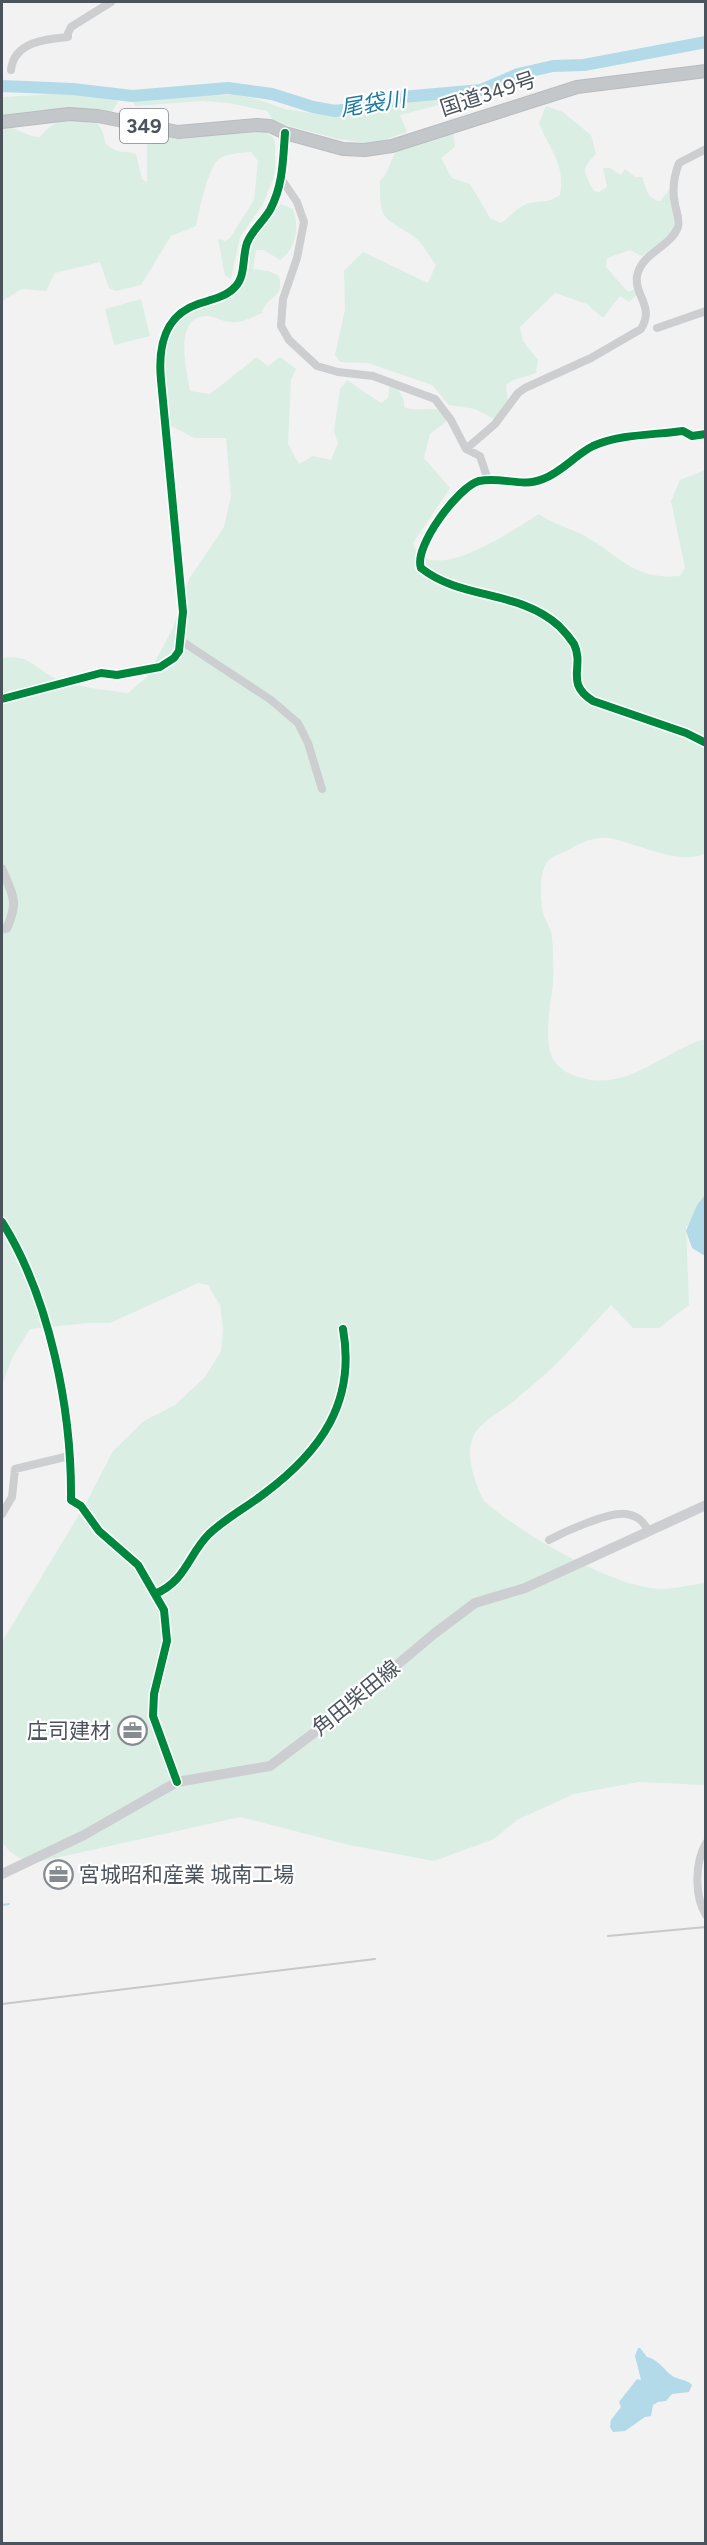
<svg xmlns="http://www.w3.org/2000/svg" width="707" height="2545" viewBox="0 0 707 2545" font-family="Figtree,'Noto Sans JP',sans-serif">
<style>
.green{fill:#daeee3}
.water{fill:#b3dae8}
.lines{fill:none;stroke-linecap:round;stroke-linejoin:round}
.stream{stroke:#b3dae8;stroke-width:2}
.river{stroke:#b3dae8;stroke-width:12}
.trunk-casing{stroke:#b8bcc0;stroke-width:14}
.minor{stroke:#ccced0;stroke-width:8}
.tertiary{stroke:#ccced0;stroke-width:9}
.secondary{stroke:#cdced1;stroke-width:10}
.trunk{stroke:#c4c7ca;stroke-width:12}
.rail{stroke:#c7c8ca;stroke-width:2}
.cycleway-casing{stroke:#fff;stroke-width:11}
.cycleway{stroke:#00873e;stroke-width:8}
.labels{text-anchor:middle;stroke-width:4.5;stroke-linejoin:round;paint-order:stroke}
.shield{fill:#fff;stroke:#81878e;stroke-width:1.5}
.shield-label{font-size:20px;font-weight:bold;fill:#4b535d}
.street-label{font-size:21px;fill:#4b535d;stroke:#fff}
.poi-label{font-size:21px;fill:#4b535d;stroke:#fff;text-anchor:end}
.water-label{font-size:22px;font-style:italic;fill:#1c7b9f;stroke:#fff}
</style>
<rect width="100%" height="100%" fill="#f3f2f2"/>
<path class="green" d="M70,93l48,8 -6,11 -49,-3 -61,7v-19z
M234,95l19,3 32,11 38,6h32l46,-14 50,-3 2,14 -14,-7 -39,10 7,17 -35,12 -34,-5 -64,-17 -7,-11 -38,-8 -27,-2 -67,5 -3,-7 23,-3z
M546,106l17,6 28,23 5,19c-16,16 -12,18 -2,37l5,1 8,-5 -4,-19h7l11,7 4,-6 10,8h7c4,10 5,23 18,24l11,-13c6,42 8,45 -29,68l-12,-6 -23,8 -1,9 22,25 7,-3 4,4 -10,9 -9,-6 -17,22 -16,-14 -32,-11 -35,34 3,14 15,19 -2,13c-11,5 -21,4 -30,12l2,16 -14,18 -19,-10 -26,-4 -17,-20 -64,-22 -28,-1 -5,-7 10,-45 -1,-39 19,-19 65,31 8,-18c-7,-9 -14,-23 -23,-29 -31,-21 -33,-14 -33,-55 10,-10 10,-22 17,-30 8,-9 43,-15 56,-19l2,15 -14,11 11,20 18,6 20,34 11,5c8,-5 16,-15 23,-18 14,-6 22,0 36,-10 5,-33 -9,-42 -21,-72z
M91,118c9,7 13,13 14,25 15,13 15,6 31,11l6,25 5,3v-47h58l53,-5 10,3 7,7v28l-2,11 -10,25 -23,33 -9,42 -6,-3 -7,-37 7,2 5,-3 24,-38 4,-39 -7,-9c-10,1 -24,1 -32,7 -11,8 -20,53 -23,67l-25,10 -30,49 -25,6 -7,-3 -9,-26 -45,11 -9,18 -24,-2 -20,12v-174c15,-1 24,10 38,10 16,-20 27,-18 51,-19z
M281,204l12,5c7,18 3,40 -13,51l-16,-10h-8l-3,19 16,2 10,5c6,24 -12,18 -17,37 -9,4 -20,10 -31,9 -8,0 -15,-5 -23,-6 -36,-1 -21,55 -18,75l20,3 47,-37 11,9 12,-9 16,12 -5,11 -3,64 11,20 14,-8 18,4 7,-17 -4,-12 6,-42 7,-9 34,23 7,-5 2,-13h6l8,15v7c11,5 24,0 36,3l7,11 -17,13 -6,24 26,30 -37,55c14,48 105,-16 126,-29 14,10 31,14 46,22 37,21 48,44 95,40l5,-8 -14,-67 9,-21 25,-10v383c-23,14 -71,-11 -96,-15 -16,-2 -30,6 -43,13 -5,3 -12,4 -16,8 -12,9 -10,44 -6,57 2,7 8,13 8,21 1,14 2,31 1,45 -2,22 -10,57 0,77 5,9 16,16 26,18 48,16 84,-26 126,-38v193l-19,-6 3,79 -30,23h-26l-22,-23c-20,21 -39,44 -60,64 -13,12 -28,24 -42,36 -12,9 -27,16 -35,30 -10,18 1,49 10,66 37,32 127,86 176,88 14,0 31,-4 45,-6v202l-66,-3 -65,12 -57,26 -23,19 -60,22 -85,-16 -109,-28 -207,46c-13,-4 -25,-10 -31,-22v-199l84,-139 27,-52 31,-30 31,-16 30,-28 16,-26 2,-22 -3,-24 -12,-20 -10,-2 -88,40h-22l-58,6 -17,27 -11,29v-727c31,-5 34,14 60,23 21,7 44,9 66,12l19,-16 26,-49 16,-49 35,-52 7,-31 -5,-58h-32l-23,-12 -6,-28 -3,-49 14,-24 13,-12 6,-4 29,-9 18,-13 5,-14 3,-28 25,-37z
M141,299l9,37 -36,9 -9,-36z"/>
<path class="water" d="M705,1195v61l-13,-8 -6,-17 11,-26z
M638,2348h2l7,9c12,2 17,14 27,20 7,3 13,3 18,8l-3,7 -17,2 -6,7 -8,1 -5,3 -2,11 -6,1 -20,14 -12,1 -3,-5 1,-7 10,-13 -2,-5 18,-23 4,1 -6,-24z"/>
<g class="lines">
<path class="stream" d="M2,1905l7,-1"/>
<path class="river" d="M2,86l71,3 59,7 96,-8 44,6 41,13 22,4 44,-6 23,-8 79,-7 37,-16 35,-8 31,-1 122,-23"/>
<defs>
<path id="trunk" d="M2,122l67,-8 29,2 80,16 79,-7 13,1 15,7 58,16 22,1 27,-4 185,-59 129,-16"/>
</defs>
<use href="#trunk" class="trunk-casing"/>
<path class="minor" d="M11,70c3,-28 34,-31 57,-33v-4l3,-6 40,-25
M282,180l15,22 7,20 -7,36 -14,41 -2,27 8,14 28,26 21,6 35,4 62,23 16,21 15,29 14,7 8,24
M657,328l49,-17
M706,434l-14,2 -9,-5c-29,4 -63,3 -90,15 -18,9 -31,26 -50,33 -21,9 -42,-3 -64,2 -20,5 -66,66 -58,87 40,32 99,22 138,58 5,5 11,12 15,18 11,23 -10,39 19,57l93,32 20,10
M466,449l29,-25 23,-31 7,-5 66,-30 50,-29c14,-23 -7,-33 -4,-53 5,-24 33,-28 41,-49 2,-8 -2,-16 -3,-23 -3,-13 -1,-28 4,-41l27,-14
M180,640l91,60 27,23 10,20 14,46
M2,1222c48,76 70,189 69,278l10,6 18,25 39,34 26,45 3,31 -13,53 -1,22 24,66
M2,1514l10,-17 3,-28 54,-13
M549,1540c17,-9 59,-28 77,-26 12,2 17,7 22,16
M155,1594c31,-13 33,-39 54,-60 17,-16 38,-27 56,-41 56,-42 91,-91 78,-164
M706,1843c-11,19 -12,53 0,72"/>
<path class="tertiary" d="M2,699l99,-26 16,2 43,-8 14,-9 5,-7 4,-39 -22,-232c-3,-32 2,-64 37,-76 12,-4 28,-7 37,-17 11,-11 7,-30 12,-44 5,-13 16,-21 23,-33 13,-24 13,-50 15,-77
M2,869c11,27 17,31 5,59l-5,1"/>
<path class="secondary" d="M2,1874l82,-39 93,-53 93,-16 65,-49 100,-84 40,-30 50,-15 181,-83"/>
<use href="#trunk" class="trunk"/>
<path class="rail" d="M608,1936l98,-9
M2,2004l373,-45"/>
<defs>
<path id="cycleway" d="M706,434l-14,2 -9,-5c-29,4 -63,3 -90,15 -18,9 -31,26 -50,33 -21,9 -42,-3 -64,2 -20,5 -66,66 -58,87 40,32 99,22 138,58 5,5 11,12 15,18 11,23 -10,39 19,57l93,32 20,10
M2,699l99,-26 16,2 43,-8 14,-9 5,-7 4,-39 -22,-232c-3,-32 2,-64 37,-76 12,-4 28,-7 37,-17 11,-11 7,-30 12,-44 5,-13 16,-21 23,-33 13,-24 13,-50 15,-77
M2,1222c48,76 70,189 69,278l10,6 18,25 39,34 26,45 3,31 -13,53 -1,22 24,66
M155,1594c31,-13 33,-39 54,-60 17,-16 38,-27 56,-41 56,-42 91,-91 78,-164"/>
</defs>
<use href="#cycleway" class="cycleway-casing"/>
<use href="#cycleway" class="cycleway"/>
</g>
<defs>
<symbol id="office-ring" viewBox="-11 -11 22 22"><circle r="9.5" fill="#fff" stroke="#868b91" stroke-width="1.5"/><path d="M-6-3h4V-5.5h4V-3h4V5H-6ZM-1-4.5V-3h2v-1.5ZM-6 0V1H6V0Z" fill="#868b91"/></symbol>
</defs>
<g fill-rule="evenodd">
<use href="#office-ring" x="116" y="1714" width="33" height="33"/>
<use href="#office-ring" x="42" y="1858" width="33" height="33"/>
</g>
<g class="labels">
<rect class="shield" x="120" y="109" width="48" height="34" rx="4.5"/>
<g class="shield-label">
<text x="144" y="133">349</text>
</g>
<g class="street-label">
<text transform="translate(488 94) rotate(-18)" y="7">国道349号</text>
<text transform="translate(356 1698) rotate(-39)" y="7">角田柴田線</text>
</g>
<g class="poi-label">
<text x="111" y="1738">庄司建材</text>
<text x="79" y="1882" text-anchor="start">宮城昭和産業 城南工場</text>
</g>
<g class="water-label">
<text transform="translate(373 103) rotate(-9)" y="8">尾袋川</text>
</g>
</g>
<rect width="707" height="2545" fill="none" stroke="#4b535d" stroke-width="6"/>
</svg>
